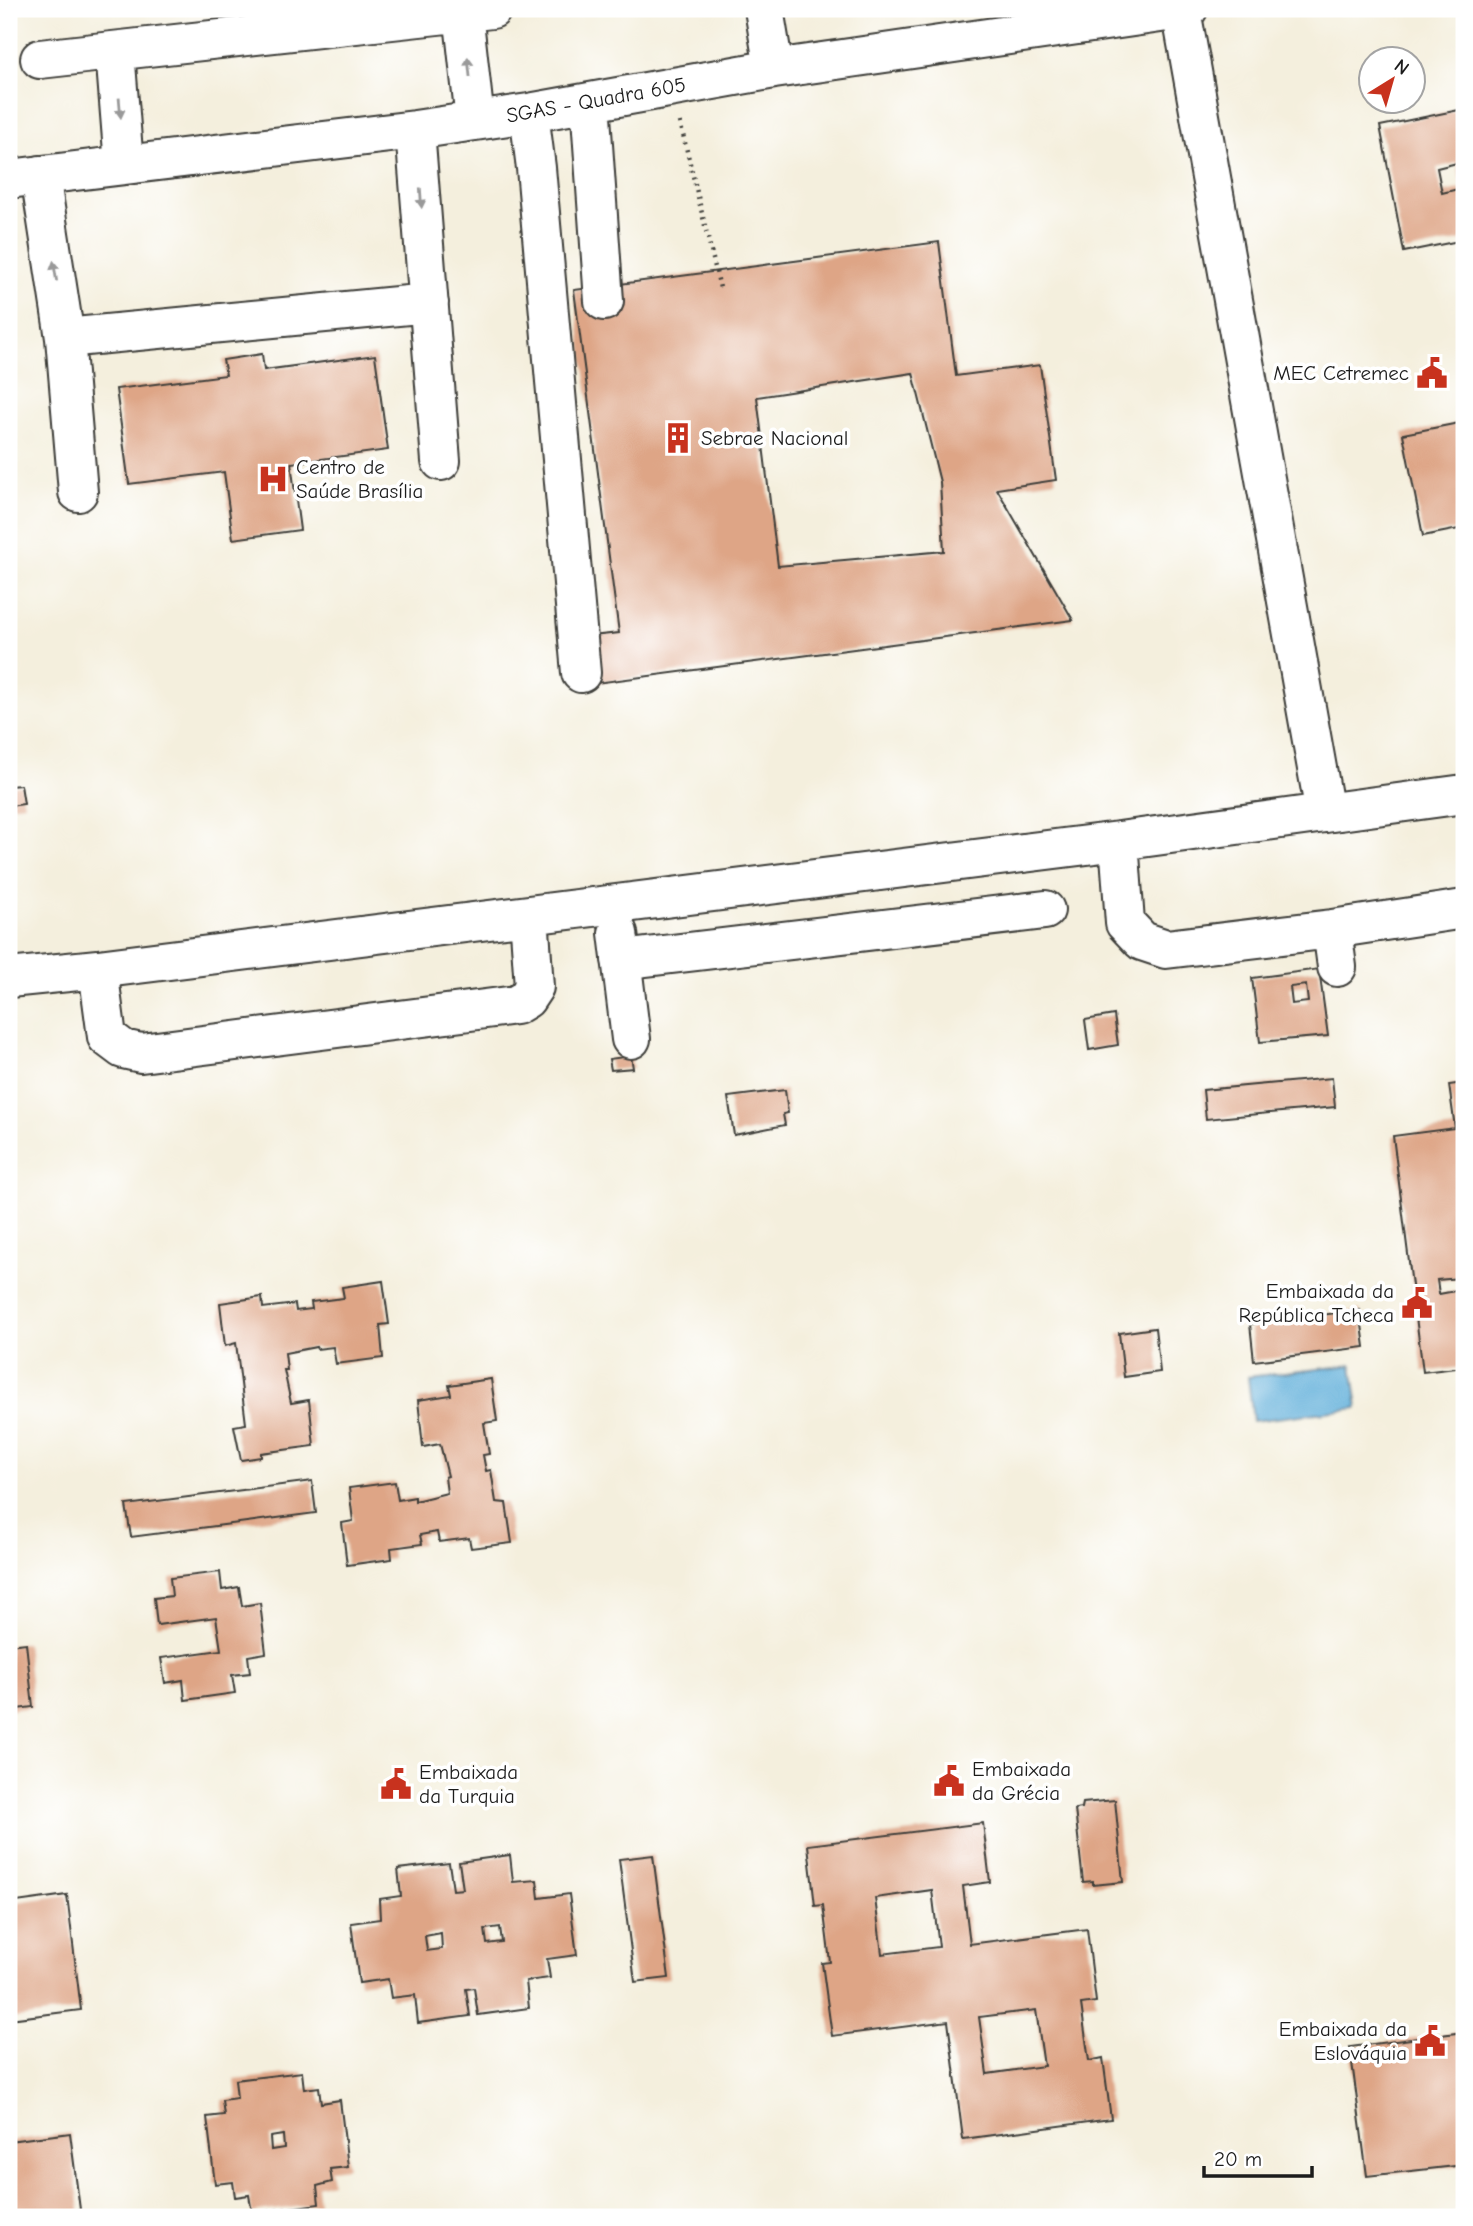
<svg xmlns="http://www.w3.org/2000/svg" width="1473" height="2226" viewBox="0 0 1473 2226" font-family="'Comic Neue',sans-serif">
<style>
.water{fill:#5faed9;stroke:#3e657a;stroke-width:2}
.building{fill:#dea586;fill-rule:evenodd}
.lines{fill:none;stroke-linecap:round;stroke-linejoin:round}
.minor-casing{stroke:#3c3c39;stroke-width:42}
.path{stroke:#3c3c39;stroke-width:4.5;stroke-dasharray:2 5;stroke-linecap:butt}
.minor{stroke:#fff;stroke-width:38}
.oneway{fill:#999}
.labels{text-anchor:middle;stroke-width:7;stroke-linejoin:round;paint-order:stroke}
.street-label{font-size:21px;fill:#1c1c1c;stroke:#fff}
.poi-label{font-size:21px;fill:#1c1c1c;stroke:#fff;text-anchor:start}
</style>
<rect width="100%" height="100%" fill="#fff"/>
<filter id="ink" filterUnits="userSpaceOnUse"><feTurbulence type="fractalNoise" baseFrequency=".0143" numOctaves="2"/><feDisplacementMap in="SourceGraphic" scale="14" xChannelSelector="R" yChannelSelector="G"/><feConvolveMatrix kernelMatrix="1 2 1 2 8 2 1 2 1" color-interpolation-filters="sRGB"/></filter>
<filter id="wash" filterUnits="userSpaceOnUse"><feTurbulence type="fractalNoise" baseFrequency=".00686" numOctaves="4" result="noise"/><feDisplacementMap in="SourceGraphic" scale="28" xChannelSelector="R" yChannelSelector="G"/><feGaussianBlur stdDeviation="1.57" result="paint"/><feColorMatrix in="noise" values="0 0 0 0 0 0 0 0 0 0 0 0 0 0 0 0 0 1.4 0 .05"/><feComposite in="paint" operator="in"/></filter>
<g filter="url(#wash)">
<rect width="100%" height="100%" fill="#f4efdd"/>
<path class="water" d="M1352,1365l6,43 -105,13 -5,-44z"/>
<g id="blocks">
<path class="building" d="M1464,109v131l-60,12 -24,-126zM1457,163l5,25 -20,5 -5,-25z
M939,242l17,134 84,-11 16,115 -59,9 76,131 -484,64 -6,-47 36,-4 -45,-343zM913,373l27,109 4,69 -166,15 -21,-169z
M262,354l2,16 111,-15 13,95 -97,13 9,67 -67,9 -9,-67 -95,12 -13,-95 110,-14 -3,-15z
M1464,422v106l-41,8 -20,-102z
M21,785l3,19 -15,2v-20z
M1319,969l9,67 -68,6 -8,-64zM1306,985l2,17 -16,2 -2,-17z
M1114,1015l4,30 -29,5 -4,-30z
M631,1056l2,12 -22,2 -2,-11z
M1332,1078l3,29 -129,12 -3,-29z
M1464,1083v284l-41,5 -30,-236 62,-8 -6,-43zM1460,1278l1,12 -22,4 -2,-14z
M785,1090l3,23 -5,1 2,11 -51,10 -6,-38z
M383,1281l6,43 -9,1 3,33 -47,6 -3,-17 -16,2 -1,-2 -31,6 2,17h-3l7,33 18,-3 5,46 -53,7v4l-20,3 -7,-34 12,-2 -10,-81 -11,3 -5,-43 42,-6 1,11 32,-4 1,7 16,-2 -1,-7 33,-4 -2,-11z
M1360,1310l5,37 -111,14 -4,-37z
M1155,1328l5,44 -36,5 -5,-44z
M491,1379l6,42 -13,2 5,31 -6,1 3,16 5,-1 5,32 10,1 6,40 -41,5 -2,-10 -30,4 -2,-10 -17,3 2,9 -31,4 1,11 -45,6 -5,-42 11,-2 -4,-33 46,-6 3,18 17,-3v4l32,-8 -2,-16 3,-1 -8,-32 -17,3 -5,-47 33,-5 -2,-10z
M312,1481l4,32 -185,24 -5,-32z
M220,1572l2,18 17,-3 3,19 18,-3 6,50 -18,3 2,17 -18,2 3,18 -50,7 -2,-20 -18,3 -4,-25 60,-8 -5,-33 -59,8 -3,-27 18,-2 -2,-18z
M26,1643l7,64 -24,3v-65z
M1115,1800l8,82 -30,3v-4l-10,1 -8,-73 7,-1 1,-5z
M983,1823l7,59 -27,4 7,58 117,-15 9,73 -15,2 8,57 14,-3 8,61 -148,20 -15,-118 -116,15 -10,-73 8,-1 -7,-57 -8,1 -7,-61zM932,1890l7,57 -57,7 -7,-56zM1036,2010l8,56 -57,8 -8,-57z
M510,1855l3,27 24,-2 2,18 30,-4 8,61 -30,4 3,19 -24,3 3,27 -51,7 -4,-27 -8,1 4,27 -52,7 -3,-28 -24,3 -3,-19 -29,4 -8,-60 29,-4 -1,-20 22,-3 -3,-27 51,-6 4,27 10,-1 -4,-27zM500,1927l2,15 -15,2 -2,-15zM441,1933l1,16 -15,2 -2,-15z
M653,1855l16,123 -34,4 -16,-123z
M67,1895l14,115 -72,9v-116z
M1464,2032v133l-97,11 -17,-129z
M302,2072l2,17 15,-2 2,16 19,-3 8,67 -18,2 2,13 -15,4 2,18 -67,9 -3,-18 -14,2 -2,-15 -18,2 -8,-67 17,-2 -2,-15 15,-2 -2,-18zM283,2135l1,13 -13,2 -1,-13z
M70,2133l11,84h-72v-76z"/>
</g>
</g>
<g filter="url(#ink)">
<use href="#blocks" fill-opacity="0" stroke="#3c3c39" stroke-width="2"/>
<g class="lines">
<defs>
<path id="minor" d="M764,9l10,60
M1181,10l144,803
M463,12l12,109
M115,51l9,114
M40,59l452,-50
M590,102l14,199
M529,113l7,55 45,505
M415,130l26,331
M40,175l25,163 13,154
M9,179l406,-49 114,-17 245,-44 414,-60
M65,338l364,-35
M1119,841l6,82 17,18 24,8 166,-20 132,-20
M1332,929l5,38
M618,933l13,106
M621,960l424,-50
M98,969l9,68 16,12 18,4 375,-48 10,-6 8,-12 -5,-72
M9,978l89,-9 1021,-128 345,-47"/>
</defs>
<use href="#minor" class="minor-casing"/>
<path class="path" d="M680,122l40,166"/>
<use href="#minor" class="minor"/>
</g>
<defs><path id="oneway-solid" d="M-6-.8H1V-3.2L6.5 0L1 3.2V.8H-6Z" transform="scale(1.75)"/></defs>
<g class="oneway">
<use href="#oneway-solid" transform="translate(469 67) rotate(-96)"/>
<use href="#oneway-solid" transform="translate(120 108) rotate(85)"/>
<use href="#oneway-solid" transform="translate(421 198) rotate(86)"/>
<use href="#oneway-solid" transform="translate(55 271) rotate(-99)"/>
</g>
</g>
<defs>
<symbol id="civic-bare" viewBox="-9 -9 18 18"><path d="M-.6-6.5H3V-4.5H.6V-3L4-1V1h2V6H-6V1h2V-1L-.6-3ZM-1.2 2.5V6h2.4V2.5Z" fill="#c8321e" stroke="#fff" stroke-width="2.5" paint-order="stroke"/></symbol>
<symbol id="building-bare" viewBox="-9 -9 18 18"><path d="M-4-6H4V6H1V3H-1V6H-4ZM-2.5-4.3h1.7v1.8h-1.7ZM.8-4.3h1.7v1.8H.8ZM-2.5-1h1.7V.8h-1.7ZM.8-1h1.7V.8H.8Z" fill="#c8321e" stroke="#fff" stroke-width="2.5" paint-order="stroke"/></symbol>
<symbol id="hospital-bare" viewBox="-9 -9 18 18"><path d="M-5-5h3v3.5h4V-5h3V5h-3V1.5h-4V5h-3Z" fill="#c8321e" stroke="#fff" stroke-width="2.5" paint-order="stroke"/></symbol>
</defs>
<g fill-rule="evenodd">
<use href="#civic-bare" x="1410" y="351" width="44" height="44"/>
<use href="#building-bare" x="656" y="416" width="44" height="44"/>
<use href="#hospital-bare" x="251" y="457" width="44" height="44"/>
<use href="#civic-bare" x="1395" y="1281" width="44" height="44"/>
<use href="#civic-bare" x="927" y="1759" width="44" height="44"/>
<use href="#civic-bare" x="374" y="1762" width="44" height="44"/>
<use href="#civic-bare" x="1408" y="2019" width="44" height="44"/>
</g>
<g class="labels">
<g class="street-label">
<text transform="translate(596 100) rotate(-10)" y="7">SGAS - Quadra 605</text>
</g>
<g class="poi-label">
<text x="1409" y="380" text-anchor="end">MEC Cetremec</text>
<text x="701" y="445">Sebrae Nacional</text>
<text x="296" y="474">Centro de<tspan x="296" dy="24">Saúde Brasília</tspan></text>
<text x="1394" y="1298" text-anchor="end">Embaixada da<tspan x="1394" dy="24">República Tcheca</tspan></text>
<text x="972" y="1776">Embaixada<tspan x="972" dy="24">da Grécia</tspan></text>
<text x="419" y="1779">Embaixada<tspan x="419" dy="24">da Turquia</tspan></text>
<text x="1407" y="2036" text-anchor="end">Embaixada da<tspan x="1407" dy="24">Eslováquia</tspan></text>
</g>
</g>
<rect width="1473" height="2226" fill="none" stroke="#fff" stroke-width="35"/>
<g transform="translate(1392 80) rotate(37)"><circle r="33" fill="#ffffff" stroke="#a4a4a4" stroke-width="2"/>
<path d="M0-5L12 26L0 18L-12 26Z" fill="#c8321e"/>
<text y="-10" font-size="19" font-weight="bold" text-anchor="middle" fill="#1c1c1c">N</text>
</g>
<path d="M1204 2166v10h108v-10" fill="none" stroke="#1c1c1c" stroke-width="3.5"/>
<text x="1214" y="2166" font-size="21" fill="#1c1c1c" stroke="#ffffff" stroke-width="5" paint-order="stroke">20 m</text>
</svg>
